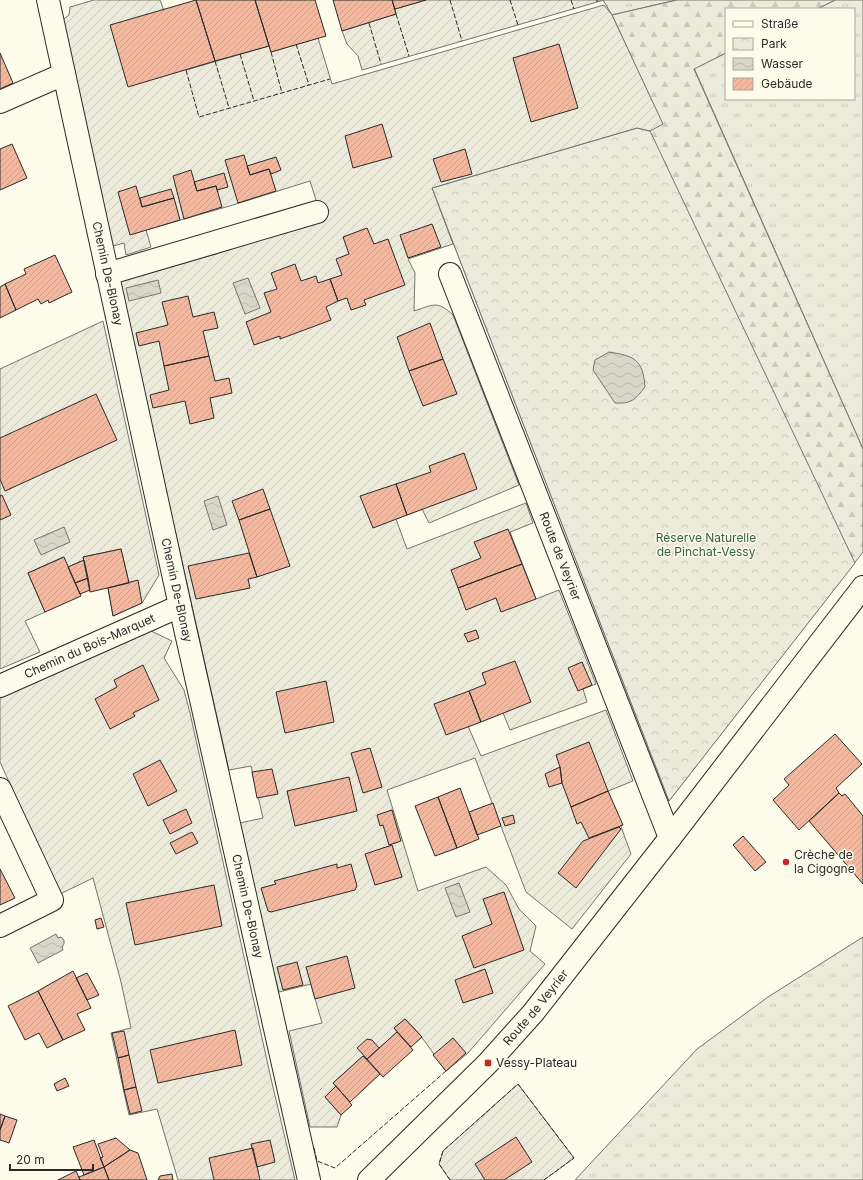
<svg xmlns="http://www.w3.org/2000/svg" width="863" height="1180" viewBox="0 0 863 1180" font-family="Inter,sans-serif">
<style>
.grass{fill:url(#grass-tufts);stroke:#74746e}
.forest{fill:url(#forest-firs);stroke:#74746e}
.park{fill:url(#park-crowns);stroke:#74746e}
.garden{fill:url(#garden-furrows);stroke:#74746e}
.water{fill:url(#water-waves);stroke:#74746e}
.building{fill:url(#building-hatch);stroke:#2b2b2b}
.lines{fill:none;stroke-linecap:round;stroke-linejoin:round}
.minor-casing{stroke:#2b2b2b;stroke-width:24}
.major-casing{stroke:#2b2b2b;stroke-width:24}
.minor{stroke:#fdfbea;stroke-width:22}
.major{stroke:#fdfbea;stroke-width:22}
.fence{stroke:#2b2b2b;stroke-width:1;stroke-dasharray:5 2;stroke-linecap:butt}
.poi-dot{fill:#c62828;stroke:#fdfbea;stroke-width:1.5}
.labels{text-anchor:middle;stroke-width:3;stroke-linejoin:round;paint-order:stroke}
.street-label{font-size:12px;fill:#2b2b2b;stroke:#fdfbea}
.park-label{font-size:12px;fill:#34623c;stroke:#fdfbea}
.poi-label{font-size:12px;fill:#2b2b2b;stroke:#fdfbea;text-anchor:start}
</style>
<defs>
<pattern id="grass-tufts" width="24" height="20" patternUnits="userSpaceOnUse"><rect width="24" height="20" fill="#ecebdb"/><path d="M3 7l-1-3M5 7V3M7 7l1-3M15 17l-1-3M17 17v-4M19 17l1-3" fill="none" stroke="#cbcabc"/></pattern>
<pattern id="forest-firs" width="22" height="20" patternUnits="userSpaceOnUse"><rect width="22" height="20" fill="#ecebdb"/><path d="M5 1l3.5 6h-7zM16 11l3.5 6h-7z" fill="#cbcabc"/></pattern>
<pattern id="park-crowns" width="20" height="18" patternUnits="userSpaceOnUse"><rect width="20" height="18" fill="#ecebdb"/><path d="M2 6a3 3 0 1 1 6 0M12 15a3 3 0 1 1 6 0" fill="none" stroke="#cbcabc"/></pattern>
<pattern id="garden-furrows" width="10" height="10" patternUnits="userSpaceOnUse"><rect width="10" height="10" fill="#ecebdb"/><path d="M-1 1l2-2M0 10L10 0M9 11l2-2" fill="none" stroke="#cbcabc"/></pattern>
<pattern id="water-waves" width="16" height="10" patternUnits="userSpaceOnUse"><rect width="16" height="10" fill="#d8d7c9"/><path d="M0 5q4-4 8 0t8 0" fill="none" stroke="#bab9ad"/></pattern>
<pattern id="building-hatch" width="6" height="6" patternUnits="userSpaceOnUse"><rect width="6" height="6" fill="#f2b8a0"/><path d="M-1 1l2-2M0 6l6-6M5 7l2-2" fill="none" stroke="#d09e8a"/></pattern>
</defs>
<rect width="100%" height="100%" fill="#fdfbea"/>
<path class="grass" d="M603,0h74l-65,15z
M835,0h28v449l-169,-381 32,-15v46h128v-90h-37z
M863,937v243h-288l122,-131 71,-52z"/>
<path class="forest" d="M677,0h158l-18,9h-91v44l-32,16 169,380v103l-194,249 -237,-613 205,-60 25,-5 -50,-108z"/>
<path class="park" d="M637,128l13,3 205,432 -186,238 -237,-613z"/>
<path class="garden" d="M94,0h66l26,70 83,-24 2,6 47,-14 14,46 272,-79 8,10 51,109 -13,7 -13,-3 -205,60 21,56 -45,15 7,14 -1,38c19,-6 23,-11 39,4l66,170 -90,38 -7,-14 -26,10 11,30 119,-46 7,20 -23,9 26,67 23,-9 37,94 -13,5 4,13 -77,28 -7,-17 -35,13 13,30 125,-46 27,71 -25,10 23,63 -59,75 -46,-37 -51,-134 -88,32 31,101 68,-24 20,18 13,24 17,17 -6,25 15,13 -77,89 -22,18c-14,-18 -24,-37 -41,-52l-11,9 3,4 -30,27 -4,-3 -30,27 3,3 -11,11 16,18 -4,12h-27l-21,-96 33,-8 -11,-39 -32,8 -13,-48 -26,-121 23,-5 -12,-52 -22,4 -110,-488 97,-28 106,-35 -12,-38 -77,24 -87,25 5,17 -25,8 -2,-12 -11,3 -52,-225 8,-6 1,-8z
M426,0h178l-242,70 -4,-14 -11,-12 -5,-13 54,-17 -1,-5z
M103,321l56,254 -17,28 -29,13 -5,-28 21,-5 -8,-34 -38,8 1,3 -16,7 -5,-10 -35,16 17,39 -20,9 15,31 -40,17v-300z
M151,631l21,10 -8,17 20,32 6,23 82,370 23,97h-117l-21,-71 -28,6 -18,-82 20,-5 -10,-46 -28,-104 -33,16 -60,-132v-64z
M518,1084l56,74 -30,22h-94l-11,-16 4,-13z"/>
<path class="water" d="M248,278l12,30 -15,6 -12,-31z
M158,280l3,13 -32,8 -3,-13z
M609,352c25,4 34,7 36,35 -10,13 -14,17 -30,16l-22,-33 2,-10z
M218,496l9,29 -14,5 -9,-29z
M64,527l6,15 -29,13 -7,-15z
M459,883l11,29 -14,5 -11,-29z
M56,934l2,4 3,-1 3,3v4l-2,3 1,3 -25,13 -8,-15z"/>
<path class="building" d="M196,0l19,61 -87,26 -18,-62z
M196,0h59l14,46 -54,15z
M255,0h60l11,36 -55,16z
M333,0h59l4,14 -54,17z
M392,0h34l-31,9z
M559,44l19,64 -47,14 -18,-64z
M0,53l13,30 -13,6z
M382,124l10,33 -39,11 -8,-32z
M12,144l15,34 -27,12v-41z
M465,149l7,25 -31,8 -8,-23z
M244,155l6,20 19,-6 7,22 -38,12 -13,-43z
M276,157l5,13 -10,4 -2,-5 -19,6 -3,-9z
M191,170l6,21 19,-5 6,21 -38,12 -11,-43z
M224,173l4,14 -11,3 -1,-4 -19,5 -3,-9z
M136,186l6,21 32,-9 6,22 -50,15 -12,-43z
M171,189l3,9 -32,9 -2,-9z
M432,224l9,23 -33,11 -8,-23z
M367,228l7,16 14,-5 17,46 -41,15 2,5 -15,5 -4,-12 -9,3 -8,-22 12,-4 -6,-16 13,-5 -6,-17z
M55,255l17,37 -23,11 -1,-3 -7,4 -3,-5 -22,11 -11,-26 21,-10 -2,-5z
M295,264l6,17 15,-5 2,7 12,-4 8,22 -12,6 5,13 -51,19v-3l-26,9 -8,-23 25,-10 -7,-19 13,-4 -6,-16z
M5,284l11,26 -16,8v-31z
M188,296l5,21 21,-5 4,16 -15,3 6,25 -45,10 -5,-25 -20,5 -3,-13 32,-8 -6,-23z
M430,323l13,36 -34,12 -12,-34z
M209,356l6,25 14,-3 3,15 -22,5 4,20 -24,6 -5,-23 -32,7 -3,-13 19,-5 -5,-24z
M443,359l14,35 -34,12 -14,-35z
M96,394l21,46 -112,51 -5,-12v-41z
M464,453l13,36 -70,26 -11,-31 35,-12 -2,-6z
M396,484l11,31 -34,13 -13,-32z
M263,489l7,20 -31,11 -7,-19z
M2,495l9,20 -11,5v-24z
M270,509l20,57 -33,11 -18,-57z
M508,529l14,35 -64,24 -7,-18 30,-12 -7,-16z
M121,549l8,34 -39,9 -7,-35z
M249,553l8,24 -9,2 2,9 -54,11 -8,-33z
M64,557l17,39 -36,16 -17,-39z
M84,560l4,18 -13,5 -7,-16z
M522,564l14,35 -35,13 -5,-14 -30,12 -8,-22z
M88,578l2,12 -10,4 -5,-11z
M138,580l4,23 -29,13 -5,-28z
M476,630l3,8 -11,4 -4,-8z
M515,661l16,41 -50,20 -12,-31 17,-7 -4,-11z
M582,662l10,23 -14,6 -10,-23z
M143,665l16,35 -26,13 2,3 -25,13 -15,-30 22,-12 -3,-7z
M326,681l8,41 -49,11 -9,-41z
M469,691l12,31 -35,13 -12,-31z
M835,734l27,30 -26,24 3,5 -40,37 -26,-30 16,-15 -5,-6z
M589,742l19,49 -37,16 -9,-24 -2,-16 -4,-12z
M370,748l12,39 -19,6 -12,-40z
M160,760l17,31 -29,15 -15,-32z
M560,767l2,16 -13,4 -4,-13z
M272,769l6,25 -21,4 -5,-26z
M349,777l8,34 -62,15 -8,-35z
M460,788l19,51 -22,9 -19,-51z
M608,791l15,34 -34,13 -8,-16 -4,2 -6,-17z
M839,793l3,3 3,-2 18,22v68l-54,-63z
M438,797l19,51 -22,8 -20,-50z
M493,803l8,23 -24,9 -8,-23z
M186,809l6,14 -22,11 -7,-14z
M392,810l9,31 -12,4 -6,-20 -3,1 -3,-11z
M513,815l2,8 -10,3 -3,-8z
M619,827l2,2 -45,59 -18,-15 25,-32z
M192,832l6,11 -22,11 -6,-11z
M743,836l23,26 -11,9 -22,-26z
M392,845l10,32 -27,8 -10,-31z
M337,864v4l14,-4 6,22 -2,4 -84,22 -3,-1 -7,-23 15,-4 -2,-3z
M0,869l15,29 -15,7z
M214,885l8,41 -87,19 -9,-42z
M504,892l20,58 -50,18 -12,-32 30,-12 -9,-25z
M101,918l3,9 -7,2 -2,-9z
M347,956l8,32 -40,11 -9,-32z
M297,962l6,23 -20,5 -6,-23z
M485,969l8,24 -30,10 -8,-23z
M73,971l18,37 -14,6 8,16 -22,10 -25,-49z
M87,973l12,22 -12,5 -11,-22z
M38,991l25,49 -16,8 -8,-15 -14,7 -17,-34z
M405,1019l17,18 -11,10 -17,-19z
M235,1030l7,35 -84,18 -8,-33z
M124,1031l5,24 -11,3 -6,-25z
M397,1032l16,18 -30,27 -16,-18z
M453,1038l13,15 -20,18 -13,-16z
M367,1039l5,1 7,8 -12,11 -10,-11z
M129,1055l7,32 -12,3 -6,-32z
M363,1056l17,18 -30,28 -17,-19z
M65,1078l4,8 -12,5 -3,-7z
M336,1086l16,19 -11,10 -16,-18z
M136,1087l6,24 -12,3 -6,-24z
M0,1114l5,2 -5,14z
M5,1116l12,4 -8,23 -9,-3v-10z
M516,1137l16,25 -28,18h-19l-10,-16z
M116,1138l14,12 -26,17 -4,-9 3,-1 -5,-13z
M94,1140l10,27 -20,8 -11,-28z
M270,1140l5,22 -18,5 -6,-23z
M253,1148l7,32h-46l-5,-22z
M130,1150l8,3 9,27h-38l-5,-13z
M104,1167l5,13h-29l-1,-3z
M76,1171l4,9h-22z
M172,1174l1,6h-15l2,-4z"/>
<g class="lines">
<defs>
<g id="minor">
<path id="s1" d="M48,0l132,606 129,574"/>
<path d="M0,102l64,-28"/>
<path d="M107,274l210,-62"/>
<path id="s2" d="M450,274l220,564"/>
<path id="s3" d="M0,686l180,-80"/>
<path d="M0,789l52,111 -52,26"/>
</g>
<g id="major">
<path id="s4" d="M369,1180l119,-117 45,-50 137,-175 193,-251"/>
</g>
</defs>
<use href="#minor" class="minor-casing"/>
<use href="#major" class="major-casing"/>
<use href="#minor" class="minor"/>
<use href="#major" class="major"/>
<path class="fence" d="M450,0l12,41
M510,0l8,25
M571,0l3,9
M597,0v2
M396,14l13,42
M369,23l12,41
M296,44l13,41
M271,52l11,41
M240,54l14,47
M215,61l14,47
M186,70l13,47 131,-38
M314,1148l3,13 18,7 111,-97
M450,1180l-11,-16 4,-13 75,-67 56,74 -30,22"/>
</g>
<g class="poi-dot">
<circle cx="786" cy="862" r="4"/>
<rect x="484" y="1059" width="8" height="8" rx="2"/>
</g>
<g class="labels">
<g class="street-label">
<text dy="4" stroke="none"><textPath href="#s1" startOffset="280">Chemin De-Blonay</textPath></text>
<text dy="4" stroke="none"><textPath href="#s2" startOffset="303">Route de Veyrier</textPath></text>
<text dy="4" stroke="none"><textPath href="#s1" startOffset="604">Chemin De-Blonay</textPath></text>
<text dy="4" stroke="none"><textPath href="#s3" startOffset="98">Chemin du Bois-Marquet</textPath></text>
<text dy="4" stroke="none"><textPath href="#s1" startOffset="928">Chemin De-Blonay</textPath></text>
<text dy="4" stroke="none"><textPath href="#s4" startOffset="240">Route de Veyrier</textPath></text>
</g>
<g class="park-label">
<text x="706" y="542">Réserve Naturelle<tspan x="706" dy="14">de Pinchat-Vessy</tspan></text>
</g>
<g class="poi-label">
<text x="794" y="859">Crèche de<tspan x="794" dy="14">la Cigogne</tspan></text>
<text x="496" y="1067">Vessy-Plateau</text>
</g>
</g>
<rect x="725" y="8" width="130" height="92" fill="#fdfbea" stroke="#a9a89e"/>
<rect x="733" y="21" width="20" height="6" fill="#fdfbea" stroke="#a9a89e"/>
<text x="761" y="28" font-size="12" fill="#2b2b2b">Straße</text>
<rect x="733" y="38" width="20" height="12" fill="url(#park-crowns)" stroke="#a9a89e"/>
<text x="761" y="48" font-size="12" fill="#2b2b2b">Park</text>
<rect x="733" y="58" width="20" height="12" fill="url(#water-waves)" stroke="#a9a89e"/>
<text x="761" y="68" font-size="12" fill="#2b2b2b">Wasser</text>
<rect x="733" y="78" width="20" height="12" fill="url(#building-hatch)" stroke="#a9a89e"/>
<text x="761" y="88" font-size="12" fill="#2b2b2b">Gebäude</text>
<path d="M10 1164v6h83v-6" fill="none" stroke="#2b2b2b" stroke-width="2"/>
<text x="16" y="1164" font-size="12" fill="#2b2b2b" stroke="#fdfbea" stroke-width="3" paint-order="stroke">20 m</text>
</svg>
